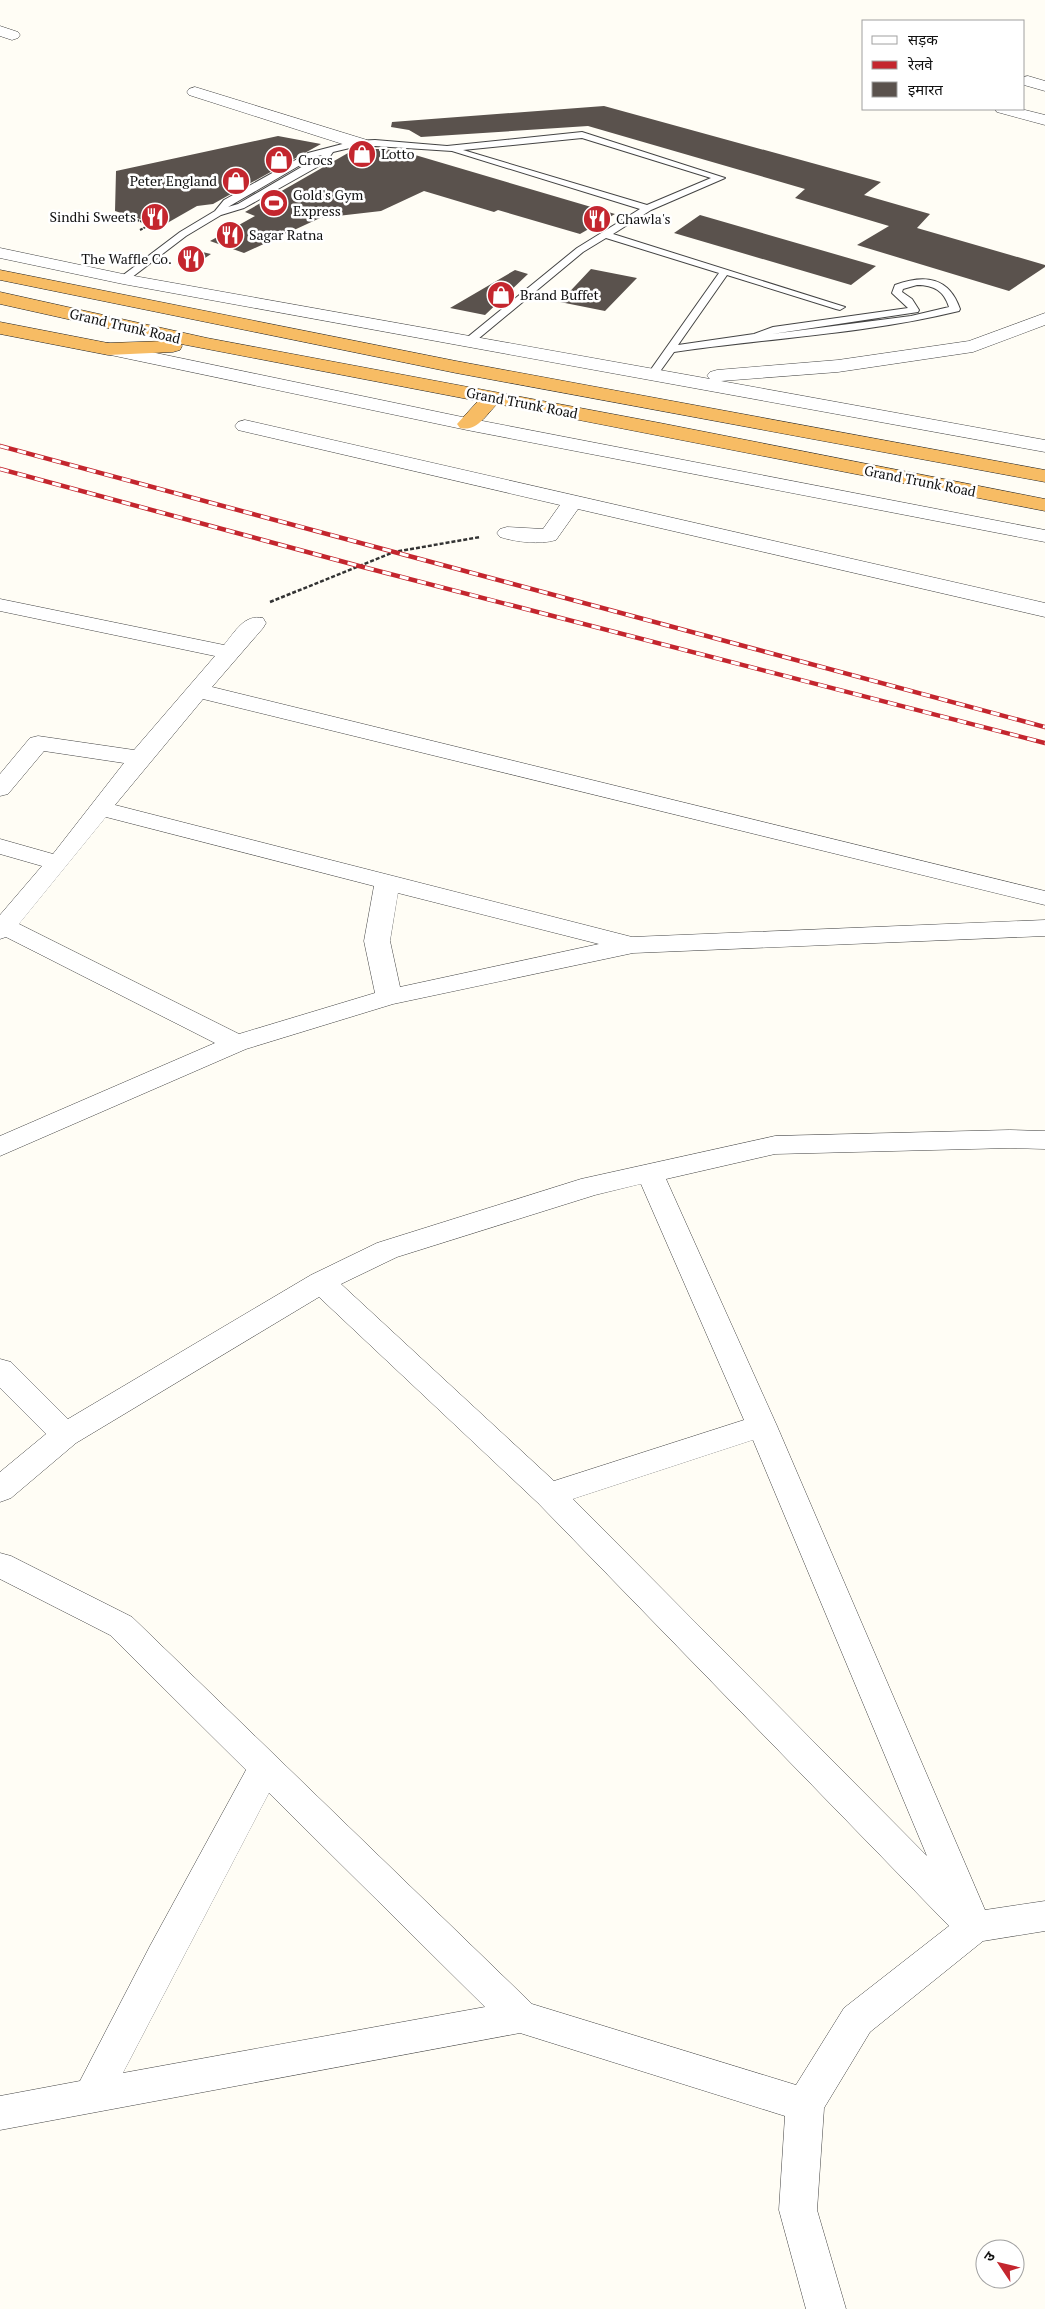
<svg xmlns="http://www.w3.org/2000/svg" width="1045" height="2309" viewBox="0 0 1045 2309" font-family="'PT Serif','Noto Sans Devanagari',serif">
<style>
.building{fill:#5a524d}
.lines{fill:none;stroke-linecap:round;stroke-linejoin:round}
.service-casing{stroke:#444;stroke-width:2}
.minor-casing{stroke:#444;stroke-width:1}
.tertiary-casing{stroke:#444;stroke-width:1}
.trunk-casing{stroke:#222;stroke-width:1}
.path-far1{stroke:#333;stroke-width:2;stroke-dasharray:3 1;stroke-linecap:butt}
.path{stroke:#333;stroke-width:2.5;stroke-dasharray:4 2;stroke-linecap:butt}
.service{fill:#fff;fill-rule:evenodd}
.minor{fill:#fff;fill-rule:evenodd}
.tertiary{fill:#fff;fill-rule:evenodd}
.trunk{fill:#f7bc64;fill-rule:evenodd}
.rail-casing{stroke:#c4262e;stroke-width:4.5}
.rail{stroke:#fff;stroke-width:3;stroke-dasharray:9;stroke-linecap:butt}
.labels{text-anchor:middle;stroke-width:5;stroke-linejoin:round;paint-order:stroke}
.far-poi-label{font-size:14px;fill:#111;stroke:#fff;text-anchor:start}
.far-street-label{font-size:14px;fill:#111;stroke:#fff}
</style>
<rect width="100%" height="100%" fill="#fffdf5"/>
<path class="building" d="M604,106l277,76 -17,13 66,19 -13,14 128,37v2l-36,24 -152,-46 32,-19 -94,-28 10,-9 -217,-63 -167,11 -12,-7 -18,-3 1,-5z
M278,136l43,8 -108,60 -16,2 -35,20 -47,-15 1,-40z
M363,149h21l21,3 210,62 -35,20 -82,-24 -4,2 -70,-21 -43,20 -61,7 -76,35 -34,-12 45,-25 -10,-4 103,-59z
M700,215l176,51 -25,19 -177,-52z
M198,251l13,3 -21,14 -13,-4z
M591,269l46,9 -32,33 -45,-9z
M515,270l13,4 -43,41 -35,-7z"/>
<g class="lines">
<defs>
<path id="service" d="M582,132l143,46 -74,32 -38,24 232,73 -5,3 -4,-1 -109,-34 -49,70 76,-11 19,-7 135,-19 -16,-15 3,-8c30,-11 54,-8 65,24l-1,2c-94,23 -190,27 -285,41l-18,25 -4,1 -5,-3 72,-102 -113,-35 -23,14 -111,92h-8v-4l113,-92 63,-39 -188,-58 -77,-5 -21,1 -21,5 -7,10 -82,46 -23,7 -35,21 -59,45h-8l-1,-2 62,-47 35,-21 9,-11 84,-47 46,-12 21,-1 72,6zM582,138l129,40 -64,27 -184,-55zM322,155l-84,49 -10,3 86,-50zM917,285c17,0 27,6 32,22l-38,9 -139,18 146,-22 1,-2 -7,-11 -10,-7 1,-3z"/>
<path id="minor" d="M0,26l18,6 2,3 -2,3 -6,2 -12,-4z
M1028,76l17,5v10l-21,-6v-8z
M195,87l172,53 2,4 -2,4h-12l-166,-53 -2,-3 2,-3z
M995,109h26l24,6v10l-48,-13z
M245,420l800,183v14l-467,-108 -22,31c-16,5 -40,2 -56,-3l-3,-4 3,-4 7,-2 36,2 17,-24 -322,-75 -3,-4 3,-4z
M0,599l224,46c11,-13 20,-31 39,-27l3,5 -3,5 -51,59 833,204v14l-842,-206 -88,106 517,132 413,-17v16l-412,17 -240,51 -147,45 -246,107v-20l215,-93 -209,-106 -6,2v-24l42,-49 -42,-12v-15l53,15 71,-91 -80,-12 -36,43 -8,2v-22l30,-36 8,-2 96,14 81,-94 -215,-45zM106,817l268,69 -10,55 11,52 -136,41 -220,-110zM398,893l201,51 -199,43 -10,-46z
M1010,1130l35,1v18l-35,-1 -235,6 -109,25 111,247 208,484 60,-9v30l-62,10 -113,91 -46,76 -7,102 29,99h-40l-27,-99 6,-94 -265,-83 -520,97v-34l80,-15 70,-135 96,-176 -136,-135 -110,-56v-26l11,3 121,61 400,387 264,81 48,-77 105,-82 -411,-423 -219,-206 -243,146 -65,55 -11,4v-30l46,-38 -46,-46v-29l11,3 57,57 243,-144 66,-32 204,-64 194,-43zM641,1184l103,236 -190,61 -213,-197 56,-27 198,-62zM753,1440l174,416 -354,-357zM269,1793l216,214 -362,66z"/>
<path id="tertiary" d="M0,248l123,26 587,105 -3,-3 3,-4 7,-2 121,-10 131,-19 76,-28v12l-72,27 -135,20 -117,9 324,59v12l-922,-168 -123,-26z
M108,343l359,75 578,112v12l-578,-112 -366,-77 -2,-4 2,-4z"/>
<path id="trunk" d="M0,270l456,91 589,109v12l-589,-109 -456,-93z
M0,292l207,46 453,85 385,76v12l-548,-107c-11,11 -20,28 -37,24l-3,-4 21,-23 -297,-57 1,2 -2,4 -7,2 -65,3 -108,-21v-12l108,21 58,-2 -166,-37z"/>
</defs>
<use href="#service" class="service-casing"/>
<use href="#minor" class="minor-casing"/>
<use href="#tertiary" class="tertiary-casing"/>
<use href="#trunk" class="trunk-casing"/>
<path class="path-far1" d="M121,215l35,11
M140,230l11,-6"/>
<path class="path" d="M270,602l124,-50 86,-15"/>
<use href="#service" class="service"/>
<use href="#minor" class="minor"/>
<use href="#tertiary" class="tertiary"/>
<use href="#trunk" class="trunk"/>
<defs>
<path id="rail" d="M0,446l1045,281
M0,469l359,97 686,177"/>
</defs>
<use href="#rail" class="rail-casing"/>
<use href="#rail" class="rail"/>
</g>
<defs>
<symbol id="shop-disc" viewBox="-11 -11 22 22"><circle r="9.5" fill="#c4262e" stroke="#fff"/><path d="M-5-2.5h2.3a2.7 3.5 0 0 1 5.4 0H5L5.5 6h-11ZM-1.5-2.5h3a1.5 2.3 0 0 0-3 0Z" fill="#fff"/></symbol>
<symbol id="stadium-disc" viewBox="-11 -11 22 22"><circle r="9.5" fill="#c4262e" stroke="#fff"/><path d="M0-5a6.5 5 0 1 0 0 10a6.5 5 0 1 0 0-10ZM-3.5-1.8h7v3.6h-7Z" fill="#fff"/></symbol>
<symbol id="restaurant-disc" viewBox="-11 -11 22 22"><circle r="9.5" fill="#c4262e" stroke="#fff"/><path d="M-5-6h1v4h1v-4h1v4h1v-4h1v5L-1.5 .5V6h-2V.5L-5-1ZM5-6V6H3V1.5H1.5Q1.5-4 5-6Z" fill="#fff"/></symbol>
</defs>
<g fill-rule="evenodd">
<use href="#shop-disc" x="346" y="138" width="32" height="32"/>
<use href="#shop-disc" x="263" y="144" width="32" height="32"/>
<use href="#shop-disc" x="220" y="165" width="32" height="32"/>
<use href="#stadium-disc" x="258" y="187" width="32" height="32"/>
<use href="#restaurant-disc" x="139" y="201" width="32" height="32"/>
<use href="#restaurant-disc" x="581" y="203" width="32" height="32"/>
<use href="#restaurant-disc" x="214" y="219" width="32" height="32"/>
<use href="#restaurant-disc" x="175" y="243" width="32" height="32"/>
<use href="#shop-disc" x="485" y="279" width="32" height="32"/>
</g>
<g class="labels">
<g class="far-poi-label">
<text x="381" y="159">Lotto</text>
<text x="298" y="165">Crocs</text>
<text x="217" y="186" text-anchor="end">Peter England</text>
<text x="293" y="200">Gold's Gym<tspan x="293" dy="16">Express</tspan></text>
<text x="136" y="222" text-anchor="end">Sindhi Sweets</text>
<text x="616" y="224">Chawla's</text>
<text x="249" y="240">Sagar Ratna</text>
<text x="172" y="264" text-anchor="end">The Waffle Co.</text>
<text x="520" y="300">Brand Buffet</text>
</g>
<g class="far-street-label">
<text transform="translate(125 326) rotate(13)" y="5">Grand Trunk Road</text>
<text transform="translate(522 403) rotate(11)" y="5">Grand Trunk Road</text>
<text transform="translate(920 481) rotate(11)" y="5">Grand Trunk Road</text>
</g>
</g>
<rect x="862" y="20" width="162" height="90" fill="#ffffff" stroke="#a0a0a0"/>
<rect x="872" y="36" width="25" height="8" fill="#ffffff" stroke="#a0a0a0"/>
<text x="908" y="45" font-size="15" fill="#111111">सड़क</text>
<rect x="872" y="61" width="25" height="8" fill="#c4262e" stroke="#a0a0a0"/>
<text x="908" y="70" font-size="15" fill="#111111">रेलवे</text>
<rect x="872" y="82" width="25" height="15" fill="#5a524d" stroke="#a0a0a0"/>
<text x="908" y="95" font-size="15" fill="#111111">इमारत</text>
<g transform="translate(1000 2264) rotate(305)"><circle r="24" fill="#ffffff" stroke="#a0a0a0"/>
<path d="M0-4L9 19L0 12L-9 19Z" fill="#c4262e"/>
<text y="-8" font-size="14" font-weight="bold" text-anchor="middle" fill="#111111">उ</text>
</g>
</svg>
